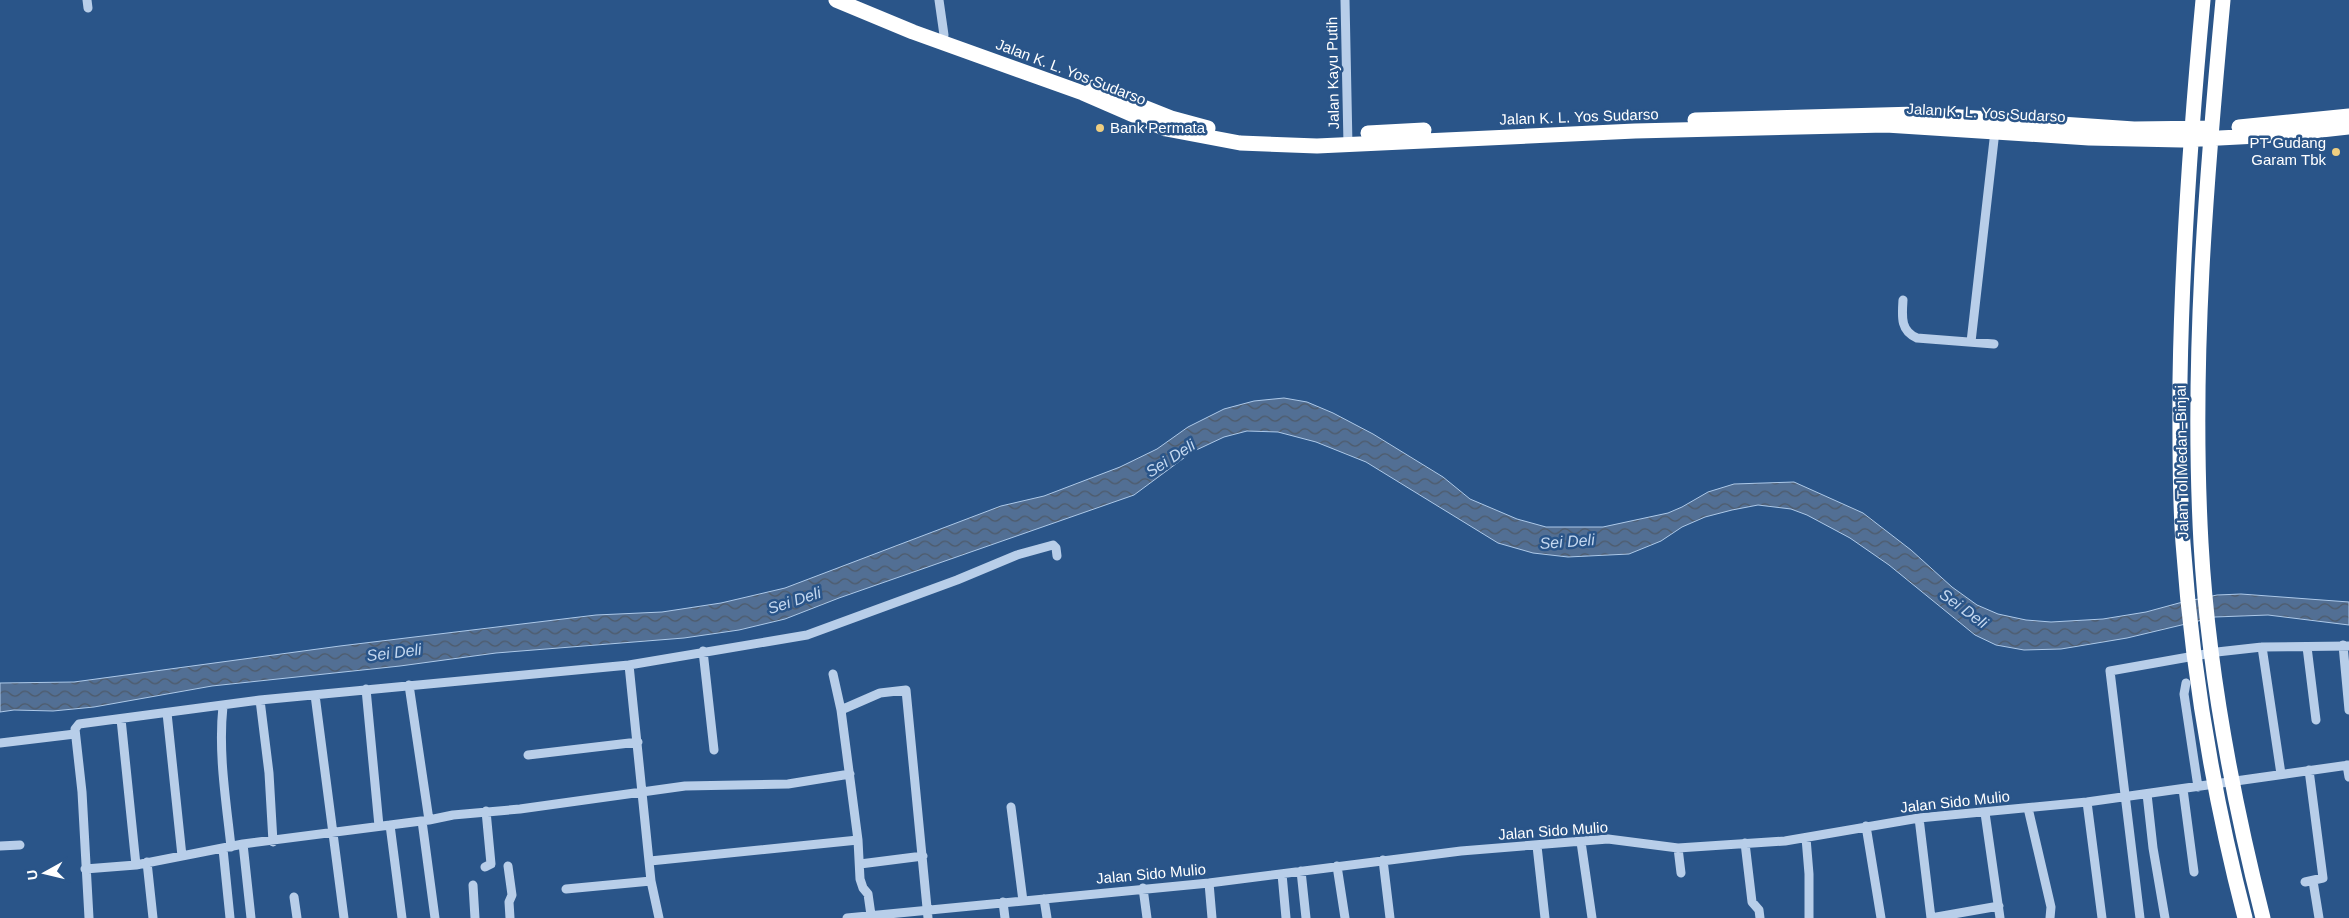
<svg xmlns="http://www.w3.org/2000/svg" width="2349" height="918" viewBox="0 0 2349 918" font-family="Arial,sans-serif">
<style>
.water{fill:url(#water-waves);stroke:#adc9e9}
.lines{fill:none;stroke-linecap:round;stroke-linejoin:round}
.minor{stroke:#b8cee9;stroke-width:9}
.highway{stroke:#fff;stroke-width:15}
.poi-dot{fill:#efce80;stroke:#2a5589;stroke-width:2}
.labels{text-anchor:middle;stroke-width:5;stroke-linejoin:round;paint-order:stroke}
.street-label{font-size:15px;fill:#fff;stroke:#2a5589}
.poi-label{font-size:15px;fill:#fff;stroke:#2a5589;text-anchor:start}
.water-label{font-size:16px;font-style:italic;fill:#c4d8f0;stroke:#2a5589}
</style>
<defs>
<pattern id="water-waves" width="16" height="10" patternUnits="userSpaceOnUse" patternTransform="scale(1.25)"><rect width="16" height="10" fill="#526f94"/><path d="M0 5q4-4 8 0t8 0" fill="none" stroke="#4e5a69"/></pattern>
</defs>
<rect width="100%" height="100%" fill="#2a5589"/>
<path class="water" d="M1284,398l23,4 26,11 40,21 70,43 27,22 47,20 29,8h57l65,-14 14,-6 26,-15 26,-8 60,-2 69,31 48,37 41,37 25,18 21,9 28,6 25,2 52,-3 43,-7 33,-9 38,-8 24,-1 108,8v23l-81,-10 -53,2 -88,21 -66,11 -37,1 -28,-5 -21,-10 -86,-70 -39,-27 -43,-23 -16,-6 -33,-4 -26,5 -27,7 -23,10 -21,14 -32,13 -61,3 -35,-4 -35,-10 -132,-81 -50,-20 -38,-10 -31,-1 -23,6 -32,15 -58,43 -295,103 -54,21 -46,11 -55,8 -188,15 -96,13 -188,20 -118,21 -41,4 -39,-1 -14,2v-29l74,-1 266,-36 256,-31 66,-3 59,-9 64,-15 216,-82 43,-10 76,-29 37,-18 31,-22 36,-18 30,-8z"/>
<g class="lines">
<path class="minor" d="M87,0l1,8
M939,0l5,35 -2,7
M1345,0l3,145
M1903,300c-1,16 -3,31 14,38l77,6
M1971,342l24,-211
M2343,645l6,65
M2262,647l19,127
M2307,647l9,73
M703,651l11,99
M833,674l8,36
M2186,683l-2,11 14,93
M409,685l20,135
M366,689l13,137
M315,695l29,223
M260,700l9,73 4,69
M223,706c-5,47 3,94 8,141
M167,713l15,143
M121,719l15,146
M0,743l75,-9
M528,755l110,-13
M2347,765l2,12
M2183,789l11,83
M2147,794l6,54 12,70
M2087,802l15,116
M1011,807l12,94
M2028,808l23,99 -1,11
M1985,813l15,105
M1919,818l12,100
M422,821l13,97
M390,825l12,93
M1866,826l15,92
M1806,838l3,36v44
M1581,842l11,76
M1745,843l7,59 7,8 1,8
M243,844l8,74
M0,846l20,-1
M1537,846l8,72
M1678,848l3,25
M223,849l7,69
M1383,860l7,58
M650,861l208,-21
M147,862l6,56
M860,864l63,-8
M508,866l4,29 -3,7 1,16
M1337,866l8,52
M485,867l6,-3 -5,-53
M85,869l51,-4 107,-21 186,-24 24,-5 67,-6 165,-23 103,-2 62,-10
M1301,871l5,47
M1282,874l4,44
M2313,881l6,37
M2305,882l18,-4 -14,-108
M1209,883l3,35
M473,885l2,33
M1143,888l4,30
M566,889l85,-8
M294,897l3,21
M1044,899l3,19
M1003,902l2,16
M871,915l-3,-21 -5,-6 -3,-9 -2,-39 -17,-130 39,-17 26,-3 22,228
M89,918l-7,-126 -7,-63 4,-5 181,-24 369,-35
M659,918l-8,-37 -22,-216 178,-30 150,-55 60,-25 36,-10 3,3 1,8
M847,918l362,-35 252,-32 147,-12 70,9 107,-7 134,-23 168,-16 262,-37
M1931,918l68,-12
M2140,918l-30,-247 107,-19 45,-5 87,-1"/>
<path class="highway" d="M836,0l77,32 170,61 83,36 74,14 77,3 318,-15 251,-6 203,13 92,2 96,-5 72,-8
M2203,0c-12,127 -21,253 -23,380 0,54 -1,109 3,163 9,126 30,252 62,375
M2223,0c-17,181 -32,361 -22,543 7,126 31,253 62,375
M1093,87l78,31 37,10
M1695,120l222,-6 217,15 77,-1
M2239,127l110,-11
M1368,133l56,-3"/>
</g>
<g class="poi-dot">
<circle cx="1100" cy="128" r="5"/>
<circle cx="2336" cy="152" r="5"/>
</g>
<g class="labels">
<g class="street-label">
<text transform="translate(1071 72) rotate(21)" y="5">Jalan K. L. Yos Sudarso</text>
<text transform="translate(1333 73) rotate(-91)" y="5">Jalan Kayu Putih</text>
<text transform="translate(1986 113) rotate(3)" y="5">Jalan K. L. Yos Sudarso</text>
<text transform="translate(1579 117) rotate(-2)" y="5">Jalan K. L. Yos Sudarso</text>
<text transform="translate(2182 462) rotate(-91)" y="5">Jalan Tol Medan–Binjai</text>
<text transform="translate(1955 802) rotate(-6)" y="5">Jalan Sido Mulio</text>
<text transform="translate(1553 831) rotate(-4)" y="5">Jalan Sido Mulio</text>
<text transform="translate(1151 874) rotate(-5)" y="5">Jalan Sido Mulio</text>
</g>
<g class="poi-label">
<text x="1110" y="133">Bank Permata</text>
<text x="2326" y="148" text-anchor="end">PT Gudang<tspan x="2326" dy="17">Garam Tbk</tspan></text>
</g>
<g class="water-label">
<text transform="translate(1170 458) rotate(-33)" y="6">Sei Deli</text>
<text transform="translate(1567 541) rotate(-4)" y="6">Sei Deli</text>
<text transform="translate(794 600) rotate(-18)" y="6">Sei Deli</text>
<text transform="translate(1964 608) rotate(36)" y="6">Sei Deli</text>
<text transform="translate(394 652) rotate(-7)" y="6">Sei Deli</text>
</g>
</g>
<g transform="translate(45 873) rotate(262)" stroke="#2a5589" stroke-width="4" paint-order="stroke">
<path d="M0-4L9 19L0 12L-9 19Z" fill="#ffffff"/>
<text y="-8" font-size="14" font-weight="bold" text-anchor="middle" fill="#ffffff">U</text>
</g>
</svg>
